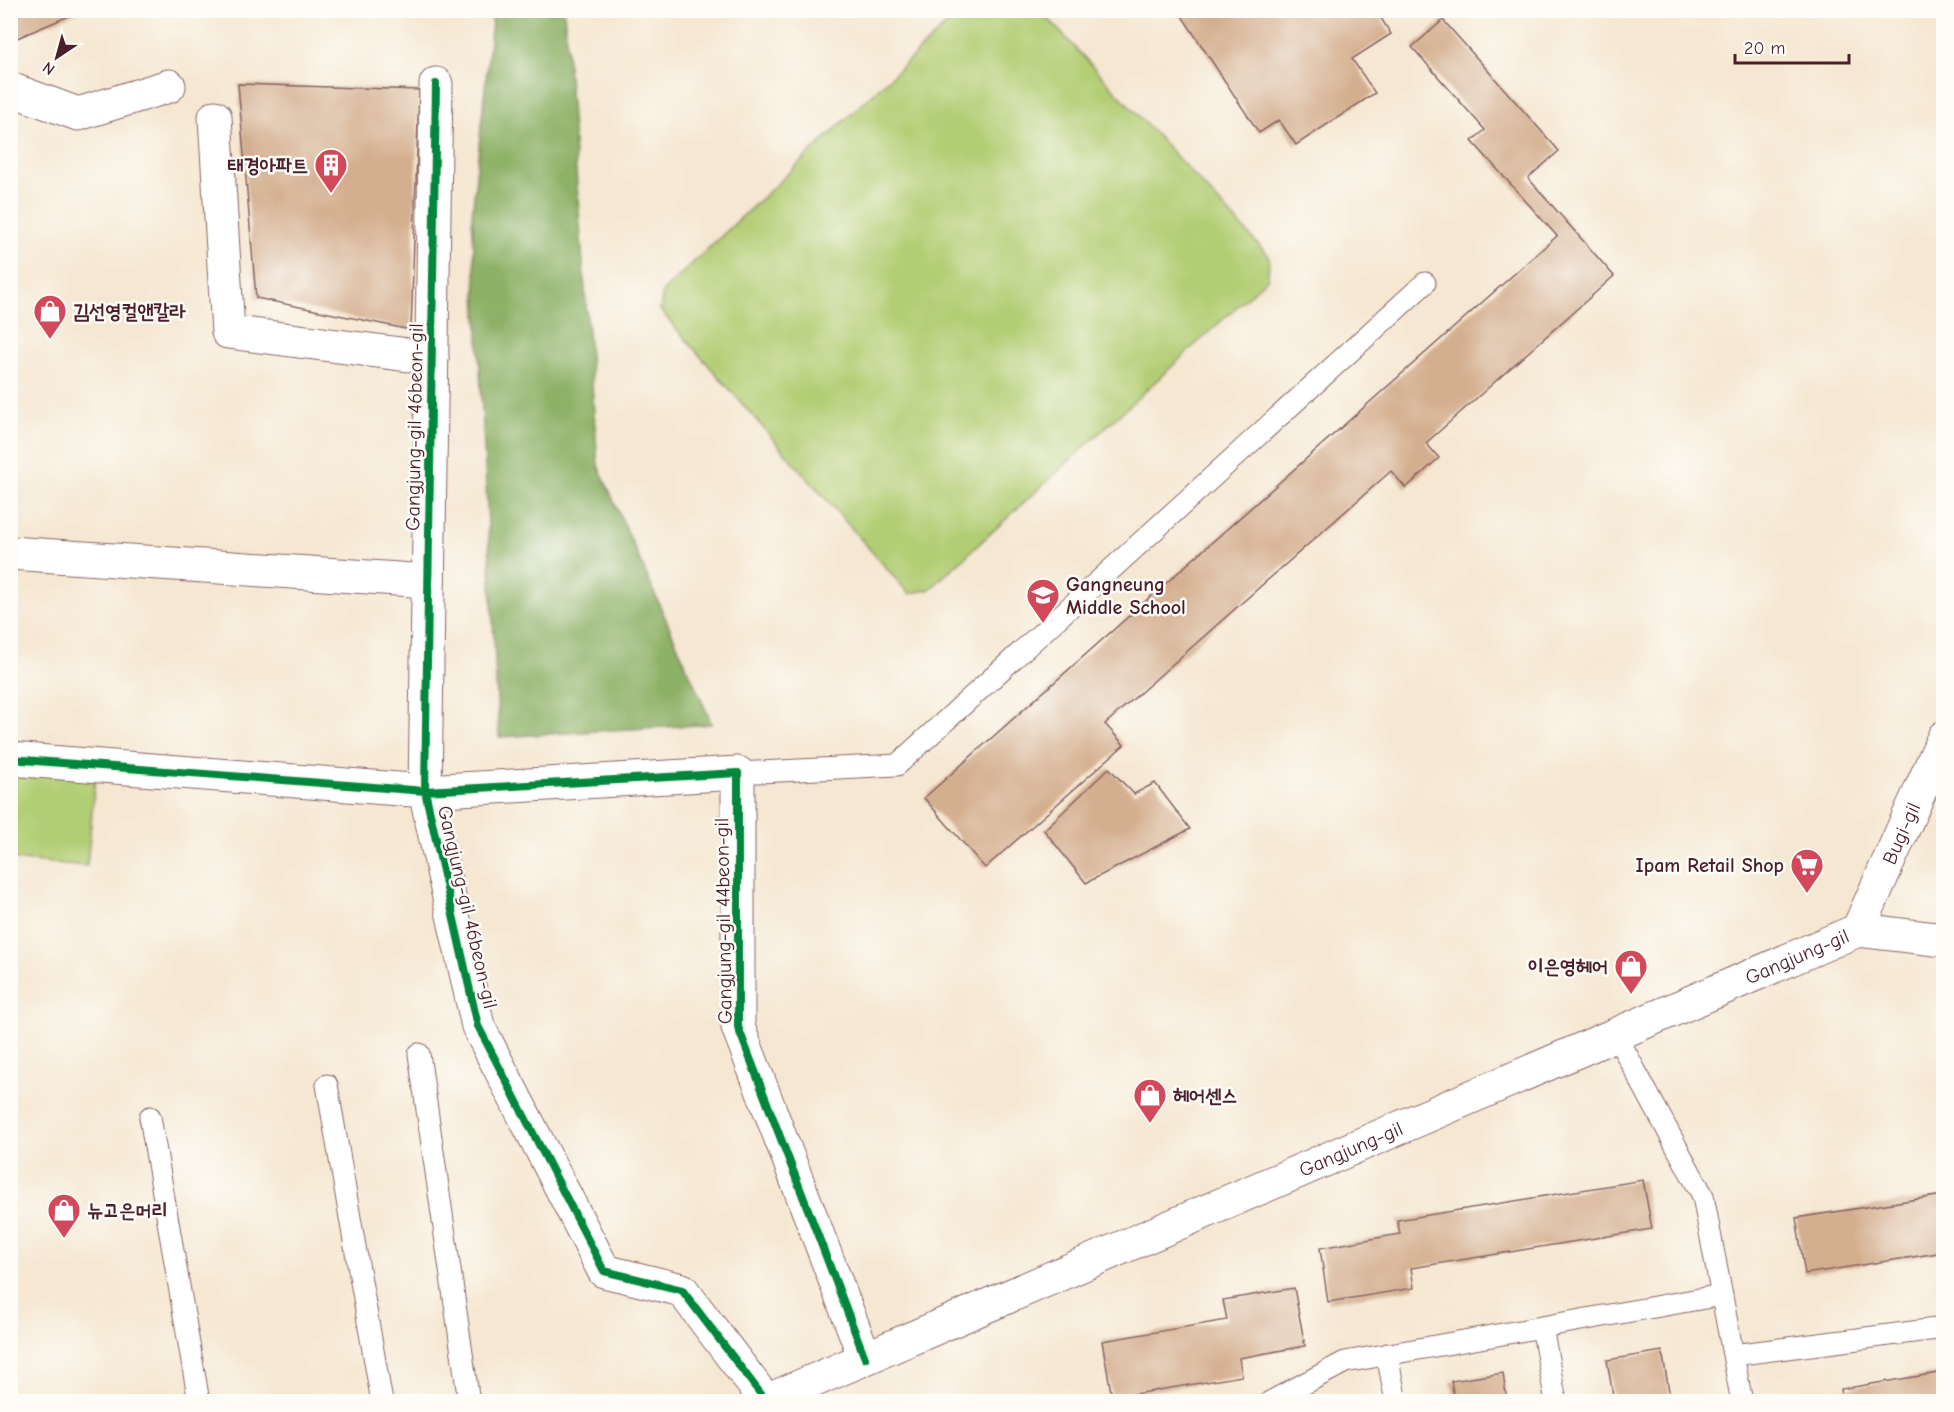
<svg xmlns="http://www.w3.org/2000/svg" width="1954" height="1412" viewBox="0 0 1954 1412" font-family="'Comic Neue','Poor Story',sans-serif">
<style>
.green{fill:#b2ce74;stroke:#7e7650;stroke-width:1.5}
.forest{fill:#8db166;stroke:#6c6848;stroke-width:1.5}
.building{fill:#d4af8f}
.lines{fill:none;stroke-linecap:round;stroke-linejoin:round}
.service-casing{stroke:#866565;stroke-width:23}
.minor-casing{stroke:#866565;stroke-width:35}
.service{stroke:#fff;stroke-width:21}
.minor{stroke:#fff;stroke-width:33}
.cycleway-casing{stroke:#fdfcf7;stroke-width:11}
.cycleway{stroke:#00873e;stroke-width:8}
.labels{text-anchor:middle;stroke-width:5;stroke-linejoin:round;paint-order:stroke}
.poi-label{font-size:20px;font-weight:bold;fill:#4a1f2b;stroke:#fdfcf7;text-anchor:start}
.street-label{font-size:20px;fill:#4a1f2b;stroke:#fdfcf7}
</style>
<rect width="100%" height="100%" fill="#fdfcf7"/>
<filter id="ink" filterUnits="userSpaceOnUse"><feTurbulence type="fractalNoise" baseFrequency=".0167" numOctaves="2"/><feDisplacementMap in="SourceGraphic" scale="12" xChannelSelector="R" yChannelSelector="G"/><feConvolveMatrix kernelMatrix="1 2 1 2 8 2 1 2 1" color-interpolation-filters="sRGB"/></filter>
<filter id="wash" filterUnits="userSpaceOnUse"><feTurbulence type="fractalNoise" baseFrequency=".008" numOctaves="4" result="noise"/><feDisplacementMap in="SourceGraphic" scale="24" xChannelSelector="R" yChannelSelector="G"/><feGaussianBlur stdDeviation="1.35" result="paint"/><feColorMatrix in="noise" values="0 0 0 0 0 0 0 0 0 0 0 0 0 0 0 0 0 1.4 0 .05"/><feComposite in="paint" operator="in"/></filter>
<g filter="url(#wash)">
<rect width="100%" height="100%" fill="#f5e7d1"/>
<path class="green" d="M961,11h80l228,245 -1,22 -338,311 -21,5 -249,-284 3,-19z
M10,760l86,7 -9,99 -76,-7z"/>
<path class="forest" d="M493,11h71l34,454 114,259 -213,13 -27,-522z"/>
<g id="blocks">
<path class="building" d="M10,10h73l-73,31z
M1178,10h198l15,24 -39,25 23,34 -79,52 -17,-25 -20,13z
M1443,20l116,131 -31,27 86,98 -188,167 13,15 -33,30 -15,-17 -286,253 19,21 -139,123 -61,-70 633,-562 -85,-95 13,-11 -73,-83z
M238,84l181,6 -8,240 -155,-32z
M1109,768l25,26 21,-11 35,46 -104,54 -42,-53z
M1643,1180l9,49 -241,39 3,20 -86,14 -8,-54 80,-14 -3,-14z
M1944,1195v57l-139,22 -9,-56z
M1294,1288l11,58 -66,12 3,18 -130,22 -10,-57 125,-21 -4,-20z
M1662,1351l9,51h-57l-7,-42z
M1944,1372v30h-101l-2,-13z
M1503,1373l4,29h-52l-4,-21z"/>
</g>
</g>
<g filter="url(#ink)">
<use href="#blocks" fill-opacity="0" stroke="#866565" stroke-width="1.5"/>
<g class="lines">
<defs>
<path id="service" d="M738,773l159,-8 528,-482
M1616,1035l87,161 39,206
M419,1054l50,348
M327,1085l55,317
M150,1117l49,285
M1542,1327l14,75
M1387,1354l9,48
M1733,1355l211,-27
M1270,1402l75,-40 377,-67"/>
<g id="minor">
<path d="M436,84l-11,707 53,235 126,245 78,19 84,111"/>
<path d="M10,89l68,25 91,-28"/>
<path d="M215,117l13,215 204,26"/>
<path d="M10,553l418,28"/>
<path d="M10,759l415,32 313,-18v254l127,331"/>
<path id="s1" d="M1858,930l86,-193"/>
<path id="s2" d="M764,1402l1094,-472 86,10"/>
</g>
</defs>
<use href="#service" class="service-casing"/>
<use href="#minor" class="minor-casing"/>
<use href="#service" class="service"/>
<use href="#minor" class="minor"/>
<defs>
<path id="cycleway" d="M436,84l-11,707 53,235 126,245 78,19 84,111
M10,759l415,32 313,-18v254l127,331"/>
</defs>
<use href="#cycleway" class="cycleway-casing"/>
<use href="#cycleway" class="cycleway"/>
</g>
</g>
<defs>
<symbol id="building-pin" viewBox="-11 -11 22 30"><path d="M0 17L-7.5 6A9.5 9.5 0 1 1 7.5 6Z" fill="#d1495b" stroke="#fdfcf7"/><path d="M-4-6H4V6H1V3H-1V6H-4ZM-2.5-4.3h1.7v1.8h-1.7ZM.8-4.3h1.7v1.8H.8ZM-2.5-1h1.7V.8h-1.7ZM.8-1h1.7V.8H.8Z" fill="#fff"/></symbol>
<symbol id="shop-pin" viewBox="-11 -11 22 30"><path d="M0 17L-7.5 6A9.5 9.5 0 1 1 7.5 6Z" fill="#d1495b" stroke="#fdfcf7"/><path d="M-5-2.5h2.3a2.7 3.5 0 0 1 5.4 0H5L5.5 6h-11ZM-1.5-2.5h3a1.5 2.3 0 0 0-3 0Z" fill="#fff"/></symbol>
<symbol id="school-pin" viewBox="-11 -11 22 30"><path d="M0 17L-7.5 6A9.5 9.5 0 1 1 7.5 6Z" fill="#d1495b" stroke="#fdfcf7"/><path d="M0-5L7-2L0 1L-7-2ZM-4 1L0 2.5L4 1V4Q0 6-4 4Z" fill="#fff"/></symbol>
<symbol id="supermarket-pin" viewBox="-11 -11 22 30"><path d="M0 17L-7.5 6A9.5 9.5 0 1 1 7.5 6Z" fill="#d1495b" stroke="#fdfcf7"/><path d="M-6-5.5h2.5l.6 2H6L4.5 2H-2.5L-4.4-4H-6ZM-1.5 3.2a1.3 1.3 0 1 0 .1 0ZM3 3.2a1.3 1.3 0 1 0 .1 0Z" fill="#fff"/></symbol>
</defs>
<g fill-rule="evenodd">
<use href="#building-pin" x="312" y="146" width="38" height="52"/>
<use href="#shop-pin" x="31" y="292" width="38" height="52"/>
<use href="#school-pin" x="1024" y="576" width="38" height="52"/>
<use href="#supermarket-pin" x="1788" y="846" width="38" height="52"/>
<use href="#shop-pin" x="1612" y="947" width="38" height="52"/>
<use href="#shop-pin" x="1131" y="1076" width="38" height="52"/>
<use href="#shop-pin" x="45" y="1191" width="38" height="52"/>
</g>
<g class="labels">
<g class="poi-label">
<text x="308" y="172" text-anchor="end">태경아파트</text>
<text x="73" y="318">김선영컬앤칼라</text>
<text x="1066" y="591">Gangneung<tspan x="1066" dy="23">Middle School</tspan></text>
<text x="1784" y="872" text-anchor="end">Ipam Retail Shop</text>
<text x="1608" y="973" text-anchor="end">이은영헤어</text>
<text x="1173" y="1102">헤어센스</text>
<text x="87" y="1217">뉴고은머리</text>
</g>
<g class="street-label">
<text transform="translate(414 427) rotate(-89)" y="7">Gangjung-gil 46beon-gil</text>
<text dy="7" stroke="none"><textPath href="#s1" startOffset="106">Bugi-gil</textPath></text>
<text transform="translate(468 907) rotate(77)" y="7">Gangjung-gil 46beon-gil</text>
<text transform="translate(723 921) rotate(-91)" y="7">Gangjung-gil 44beon-gil</text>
<text dy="7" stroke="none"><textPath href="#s2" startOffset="1125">Gangjung-gil</textPath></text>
<text dy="7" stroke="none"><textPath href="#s2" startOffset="639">Gangjung-gil</textPath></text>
</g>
</g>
<rect width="1954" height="1412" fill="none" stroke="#fdfcf7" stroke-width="36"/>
<g transform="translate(57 57) rotate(216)" stroke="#fdfcf7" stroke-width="4.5" paint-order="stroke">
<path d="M0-4.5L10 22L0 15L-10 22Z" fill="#4a1f2b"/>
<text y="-9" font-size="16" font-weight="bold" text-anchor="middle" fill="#4a1f2b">N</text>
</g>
<path d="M1735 54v9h114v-9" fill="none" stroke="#4a1f2b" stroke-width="3"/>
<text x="1744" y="54" font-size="18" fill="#4a1f2b" stroke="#fdfcf7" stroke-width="4.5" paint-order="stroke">20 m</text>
</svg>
